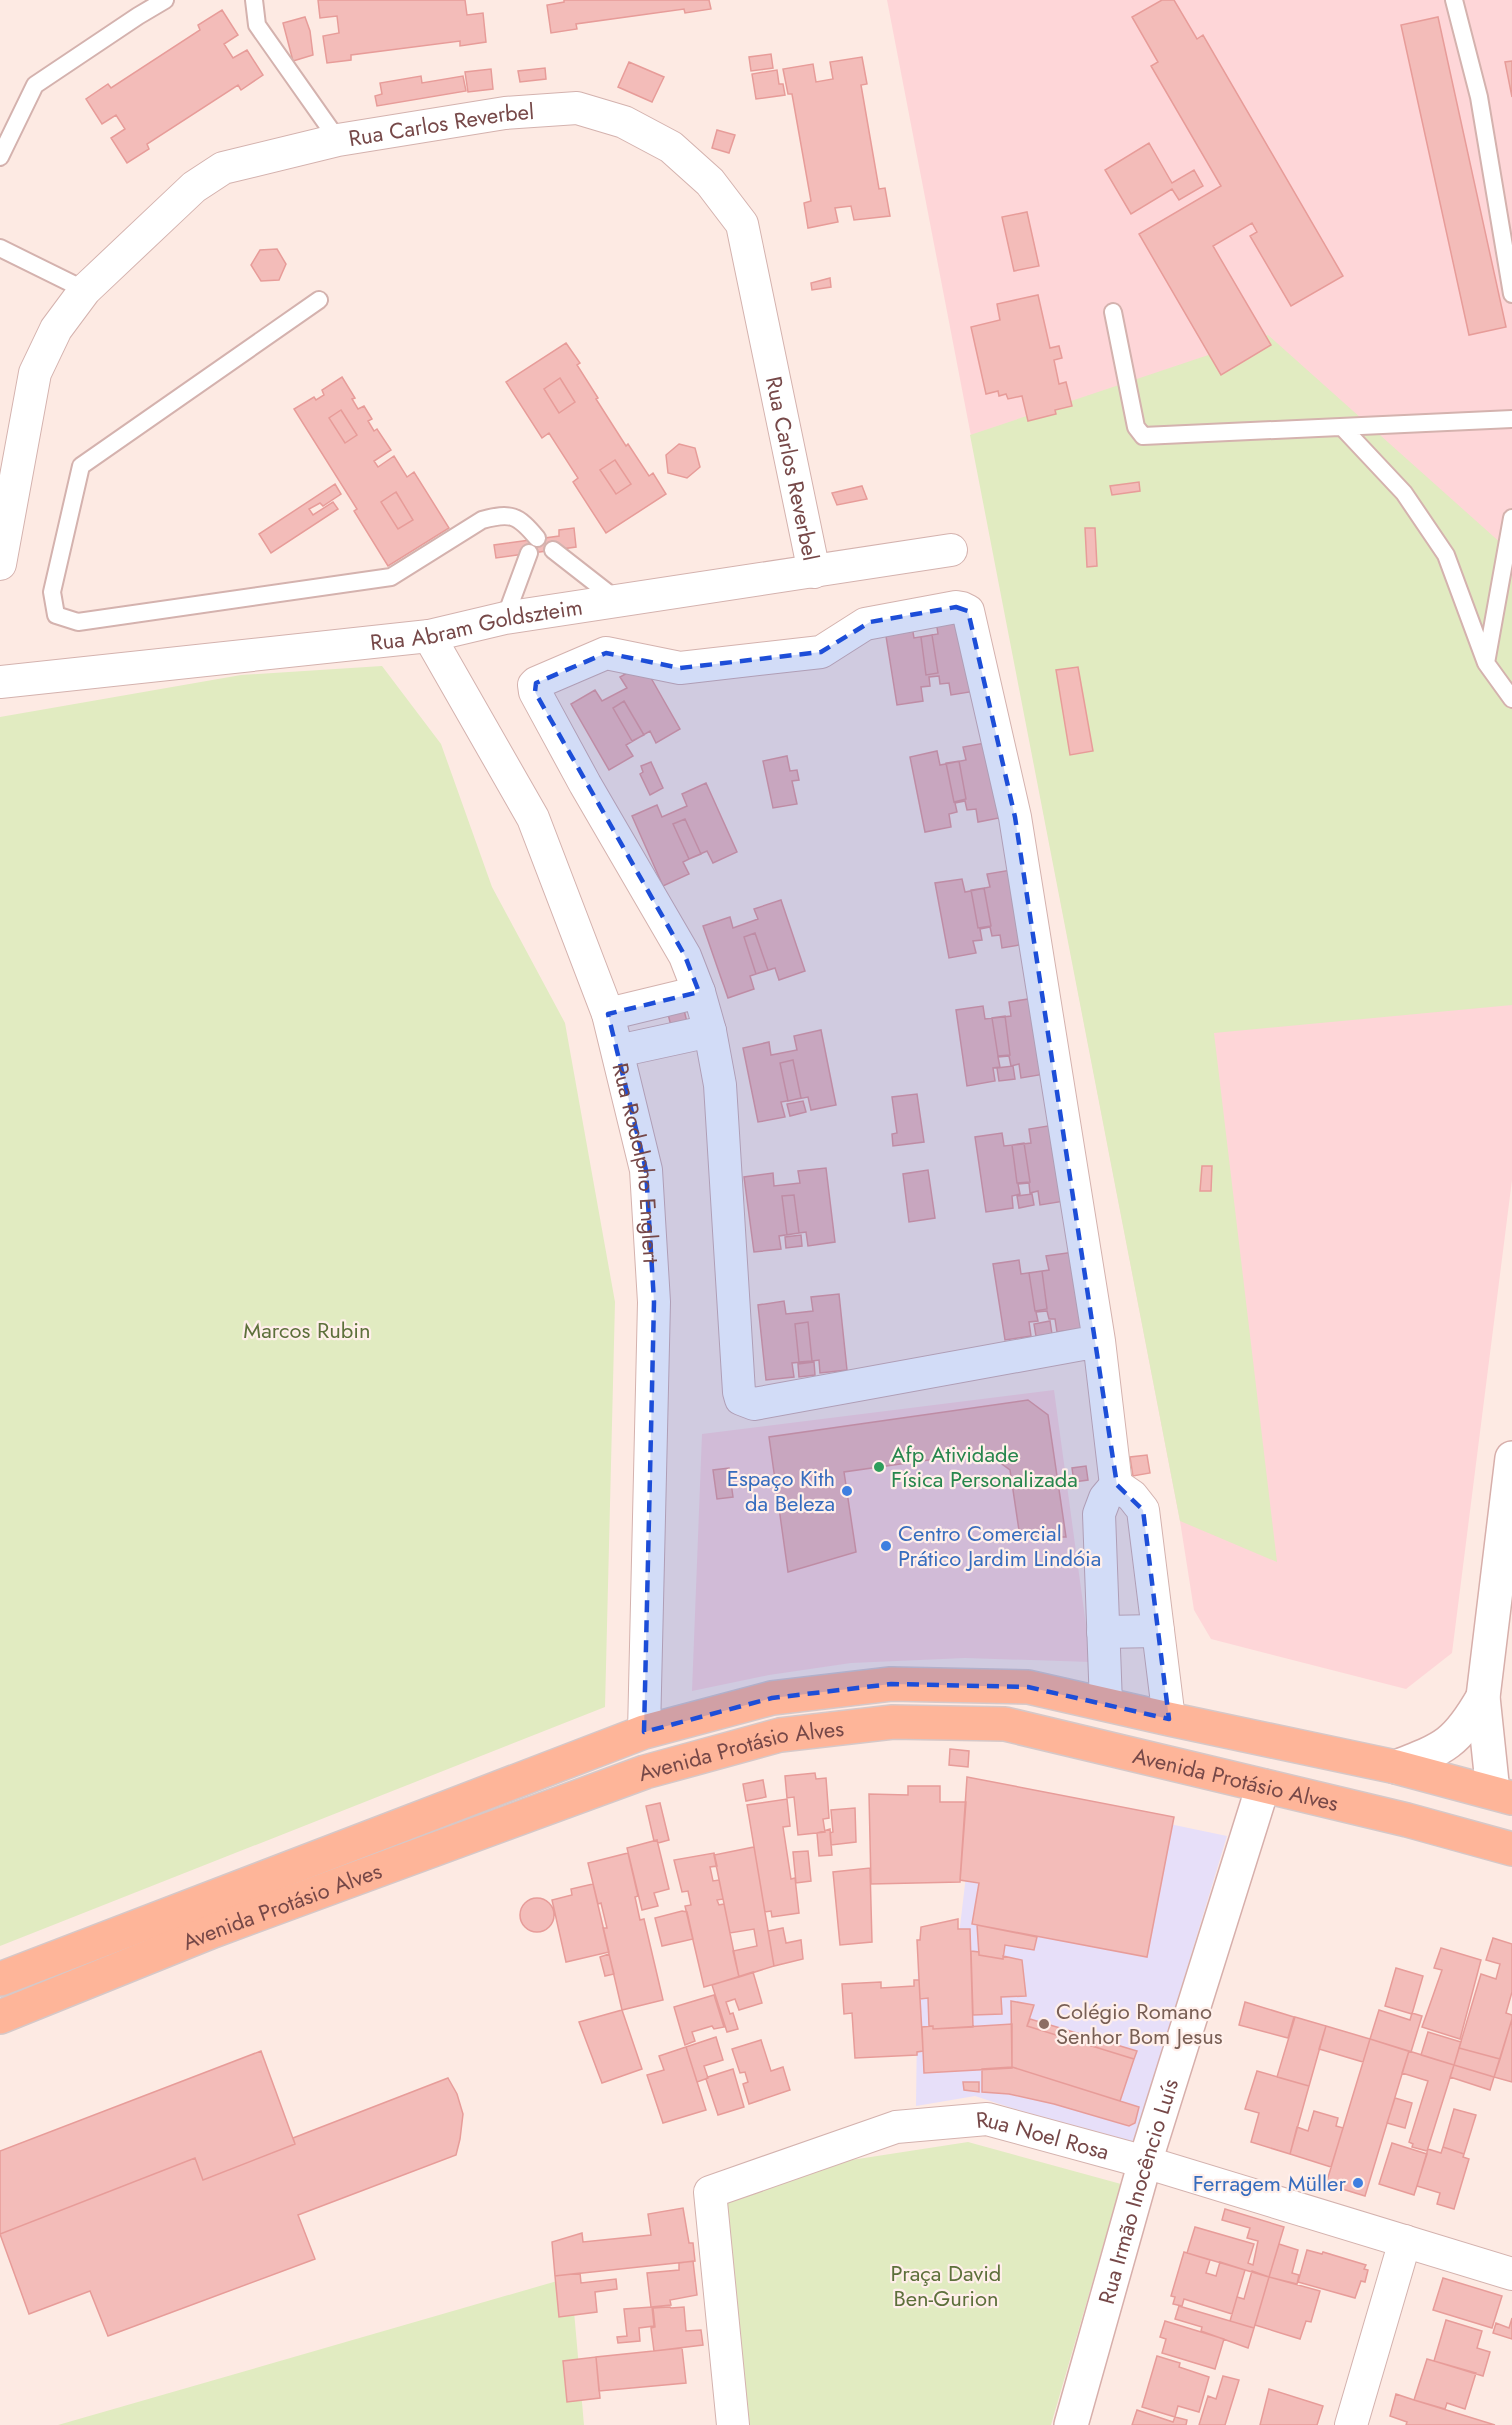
<svg xmlns="http://www.w3.org/2000/svg" width="1512" height="2425" viewBox="0 0 1512 2425" font-family="Jost,sans-serif">
<style>
.commercial{fill:#fed6d8}
.education{fill:#e7dff9}
.green{fill:#e1ebc1}
.building{fill:#f3bcb9;stroke:#e79c99;stroke-width:1.5}
.lines{fill:none;stroke-linecap:round;stroke-linejoin:round}
.lane-casing{stroke:#d4b2ae;stroke-width:20}
.street-casing{stroke:#d4b2ae;stroke-width:34}
.secondary-casing{stroke:#d7afab;stroke-width:36}
.primary-casing{stroke:#d6c8c8;stroke-width:36}
.lane{stroke:#fff;stroke-width:16}
.street{stroke:#fff;stroke-width:32}
.secondary{stroke:#fff;stroke-width:33}
.primary{stroke:#feb599;stroke-width:33}
.marked{fill:#1d4ed8;fill-opacity:0.2;stroke:#1d4ed8;stroke-width:4.5;stroke-dasharray:12 8;stroke-linejoin:round}
.leisure-dot{fill:#2e9e5b;stroke:#ffefea;stroke-width:2}
.shop-dot{fill:#3f7fe0;stroke:#ffefea;stroke-width:2}
.education-dot{fill:#8d6e63;stroke:#ffefea;stroke-width:2}
.labels{text-anchor:middle;stroke-width:4.5;stroke-linejoin:round;paint-order:stroke}
.street-label{font-size:22px;fill:#764848;stroke:#ffefea}
.park-label{font-size:22px;fill:#5d703b;stroke:#ffefea}
.leisure-label{font-size:22px;fill:#27864d;stroke:#ffefea;text-anchor:start}
.shop-label{font-size:22px;fill:#366cbe;stroke:#ffefea;text-anchor:end}
.education-label{font-size:22px;fill:#785e54;stroke:#ffefea;text-anchor:start}
</style>
<rect width="100%" height="100%" fill="#fdeae3"/>
<path class="commercial" d="M887,0h625v1180l-60,473 -46,36 -195,-50 -17,-29 -14,-89z
M1054,1390l37,272 -126,-4 -114,5 -82,12 -77,16 10,-257z"/>
<path class="education" d="M977,1784l250,52 -94,311 -158,-51 -59,10 2,-154 40,-9z"/>
<path class="green" d="M1268,335l244,218v452l-298,28 63,529 -97,-41 -210,-1086z
M382,666l59,78 51,143 73,136 50,279 -10,405 -605,239v-1229l241,-42z
M968,2142l153,42 -70,241h-303l-34,-244z
M571,2277l13,148h-526z"/>
<path class="building" d="M318,0h147l2,15 16,-2 3,29 -26,4v-5l-109,14v5l-24,3 -4,-27 16,-3 -2,-17 -17,2z
M564,0h145l2,9 -26,4 -1,-4 -108,15 1,5 -26,4 -4,-28 17,-3z
M1162,0h12l23,39 6,-4 140,241 -52,30 -41,-70 7,-4 -5,-9 -39,23 58,99 -50,30 -82,-141 82,-48 -70,-120 7,-4 -26,-45z
M222,10l16,25 -14,9 9,14 14,-8 16,25 -22,15 -3,-5 -91,59 2,5 -22,14 -16,-25 14,-9 -9,-14 -14,9 -16,-25 22,-15 3,4 89,-58 -2,-5z
M305,17l5,14 3,24 -20,6 -10,-38z
M1438,17l68,310 -37,8 -68,-310z
M771,54l2,14 -22,3 -2,-14z
M862,57l5,27 -6,1 18,104 6,-1 5,28 -36,4 -3,-14 -16,2 3,14 -30,6 -4,-25 7,-2 -19,-107h-4l-5,-25 30,-5 3,18 17,-3 -3,-17z
M1512,61v36l-7,-35z
M629,62l35,15 -12,25 -34,-15z
M545,68l1,11 -26,3 -2,-11z
M491,69l2,20 -25,3 -3,-20z
M777,70l2,14h4l2,11 -29,4 -4,-25z
M421,76l1,7 41,-7 3,15 -89,15 -2,-10 7,-2 -2,-11z
M717,130l18,5 -6,18 -17,-5z
M1149,143l23,40 22,-13 9,16 -24,14 -7,-11 -41,25 -26,-44z
M1027,212l12,54 -25,5 -12,-54z
M277,249l9,15 -7,16 -18,1 -10,-16 9,-15z
M830,278l1,9 -19,3 -1,-7z
M1038,295l12,53 9,-2 3,12 -8,2 5,24 7,-2 6,24 -17,4 1,4 -28,7 -6,-25 -14,3 -2,-5 -7,2 -1,-5 -12,3 -15,-67 29,-7 -3,-16z
M566,343l14,20 -3,2 21,33 -2,1 30,47 2,-2 21,32 4,-3 13,21 -60,39 -33,-51 5,-4 -29,-45 -7,5 -36,-56z
M342,377l13,21 -3,1 6,10 6,-3 8,13 -4,2 6,10 3,-2 14,21 -17,11 4,6 16,-11 13,21 7,-5 35,56 -61,38 -34,-55 3,-2 -63,-100 20,-12 2,3 8,-5 -2,-5z
M560,378l15,24 -16,11 -15,-24z
M341,410l16,25 -12,8 -16,-25z
M679,444l16,4 5,19 -13,11 -19,-5 -2,-18z
M615,460l16,24 -15,10 -16,-24z
M1139,482l1,9 -28,4 -2,-9z
M335,484l6,10 -18,12 -3,-3 -11,6 4,6 20,-13 5,7 -67,44 -12,-19z
M862,486l5,13 -30,6 -5,-12z
M396,492l17,28 -15,9 -17,-27z
M574,528l2,19 -80,11 -2,-13 65,-9v-6z
M1085,528h10l2,38 -10,1z
M965,617l11,74 -25,4 -2,-12 -9,1 -1,-8 -10,1 1,9 -9,1 2,14 -26,4 -12,-75 27,-4 2,12 24,-4 -2,-13z
M932,635l6,38 -12,2 -5,-38z
M643,664l37,65 -24,14 -6,-12 -24,14 7,11 -24,14 -38,-66 24,-14 7,11 25,-13 -7,-11z
M1078,667l15,84 -23,4 -14,-85z
M624,701l20,34 -12,6 -19,-33z
M990,742l14,75 -26,5 -2,-13 -9,1 -2,-9 -10,2 2,9 -8,2 2,13 -26,5 -15,-75 27,-6 3,14 26,-5 -3,-13z
M787,756l3,15 7,-1 2,10 -7,1 5,23 -24,4 -10,-47z
M959,761l7,38 -12,3 -8,-39z
M651,762l12,26 -13,7 -10,-21 3,-2 -2,-6z
M706,783l31,69 -24,11 -6,-12 -18,8 -6,3 6,12 -26,12 -31,-70 25,-11 5,12 25,-11 -5,-12z
M685,819l16,35 -12,5 -16,-35z
M1011,870l14,74 -23,4 -2,-13 -8,1 -2,-9 -10,2 2,11 -9,1 3,12 -27,5 -14,-75 27,-4 3,13 25,-5 -3,-13z
M984,888l7,38 -13,2 -7,-38z
M781,900l24,71 -26,9 -4,-12 -19,6 -6,2 4,13 -26,9 -25,-72 27,-9 3,11 25,-9 -4,-10z
M755,933l13,37 -12,4 -12,-37z
M1034,998l11,76 -24,4 -2,-14 -8,2 -2,-10 -11,1 2,10 -7,1 2,13 -28,5 -11,-76 27,-4 2,13 26,-3 -2,-14z
M684,1010l4,16 -16,4 -4,-16z
M1005,1016l5,39 -12,1 -6,-38z
M821,1030l15,75 -25,5 -3,-13 -27,5 4,15 -27,5 -15,-74 26,-6 2,13 26,-5 -3,-14z
M793,1060l8,38 -13,3 -8,-38z
M1013,1066l2,13 -16,2 -2,-13z
M917,1094l7,48 -31,4 -1,-12 5,-1 -5,-36z
M803,1101l3,11 -16,4 -3,-12z
M1054,1125l11,76 -25,4 -2,-14 -8,2 -1,-10 -11,1 2,10 -8,2 1,12 -27,4 -11,-75 27,-4 2,13 27,-3 -2,-14z
M1024,1143l6,39 -13,1 -5,-38z
M1202,1166h10l-1,25h-11z
M826,1168l9,74 -27,4 -2,-14 -7,1 -20,3 2,13 -27,3 -10,-75 29,-4 1,13 26,-3 -2,-12z
M928,1170l7,48 -26,4 -6,-48z
M1032,1194l2,11 -15,3 -2,-12z
M794,1195l5,38 -12,2 -5,-39z
M801,1235l1,11 -16,2 -1,-11z
M1074,1252l11,76 -28,4 -2,-13h-6l-2,-8 -11,1 2,9 -9,1 2,14 -26,4 -12,-76 26,-4 2,14 28,-4 -3,-14z
M1042,1271l5,38 -12,2 -6,-38z
M839,1294l8,76 -27,3 -1,-13 -7,1 -20,2 2,14 -28,3 -8,-75 26,-4 2,13 27,-3 -2,-14z
M1050,1321l2,13 -16,2 -2,-12z
M808,1322l4,39 -13,1 -4,-38z
M814,1362l1,13 -16,2 -1,-13z
M1028,1400l20,15 18,122h-46l-10,-67 -25,-18 -141,20 12,80 -68,20 -19,-135z
M1147,1455l3,18 -17,3 -3,-19z
M1086,1466l2,14 -14,2 -2,-14z
M729,1468l4,29 -16,2 -4,-29z
M950,1749l19,2 -1,16 -19,-2z
M815,1773l1,6 10,-1 3,40 -6,1 2,13 -27,3 -4,-38 -7,1 -2,-22z
M967,1777l207,40 -27,140 -175,-33 7,-41 -19,-3z
M763,1780l3,17 -20,4 -3,-17z
M908,1786h32v16h26l-6,80 -89,2 -2,-90 39,1z
M787,1799l3,27 -7,1 8,52 4,-1 4,35 -27,4 -1,-6 -6,1 -18,-107z
M660,1803l9,37 -11,3 -1,-3 -3,1 -8,-35z
M855,1808l1,34 -25,3 -1,-12 3,-1 -2,-22z
M830,1829l2,26 -13,1 -2,-23z
M657,1840l12,49 -15,4 4,13 -16,4 -15,-62z
M754,1847l20,119 -35,11 -6,-26 24,-5 -3,-17 -24,4 -16,-78z
M808,1851l3,30 -15,2 -3,-31z
M628,1853l10,43 -3,1 5,23 4,-1 19,81 -41,10 -19,-82h4l-6,-25 -3,1 -10,-41z
M714,1853l3,13 -7,1 3,14 6,-1 4,19 -6,1 2,5 5,-1 15,73 -35,10 -19,-81 6,-1 -3,-14 -6,1 -8,-32z
M870,1868l2,74 -32,3 -7,-73z
M593,1884l16,68 -43,10 -14,-62 20,-5 -1,-6z
M520 1915a17 17 0 1 1 34 0a17 17 0 1 1-34 0Z
M682,1911l5,1 6,27 -31,7 -7,-28z
M958,1919v10h12l3,98 -40,2v-3h-4l-1,-28 -8,1 -3,-59h3l1,-13z
M977,1925l60,12 -3,13 -29,-5 -2,14 -24,-4z
M783,1928l3,15 15,-3 2,19 -29,7 -6,-35z
M1493,1938l19,6v48l-6,21 6,2v4l-12,40 -41,-11 22,-74 15,5 4,-15 -14,-4z
M1441,1948l40,12 -21,79 -38,-12 20,-57 -8,-2z
M971,1951l8,1v3l24,4v-3l19,4 4,36 -25,1 1,17 -29,1z
M609,1954l5,20 -9,2 -5,-19z
M1396,1968l27,8 -11,38 -27,-8z
M753,1972l9,31 -23,7 -4,-11 -9,3 4,12 3,-1 5,16 -11,3 -15,-47z
M914,1980h5l4,71 -6,1v3l-62,3 -3,-45 -8,1 -2,-30 39,-2v6l33,-2z
M714,1995l10,32 -10,2 -2,-3 -20,6 3,9 -10,4 -11,-38z
M1011,2001l23,4 -7,21 107,33 -14,42 -108,-34z
M1245,2002l49,15 -6,21 -49,-13z
M622,2010l20,59 -40,14 -23,-61z
M1379,2010l31,10 2,-7 10,3 -11,36 -41,-13z
M1295,2017l31,9 -17,60 -32,-9z
M1030,2019l107,32 -3,8 -107,-33z
M1512,2019v63l-18,-5z
M1012,2024v44l-88,5 -2,-46 11,-1v3z
M1326,2026l44,13 -7,23 -44,-13z
M1428,2032l33,10 -7,23 -33,-10z
M716,2037l7,23 -19,6 4,12 -11,4 -11,-35z
M1370,2039l39,12 -44,145 -39,-12z
M761,2040l10,31 12,-4 7,23 -41,14 -6,-20 5,-2 -3,-10 -5,1 -8,-24z
M686,2047l20,63 -43,13 -16,-48 17,-5 -5,-14z
M1459,2048l41,11 -6,18 -40,-12z
M261,2051l34,93 -92,36 -8,-22 -195,76v-83z
M1409,2051l45,14 -27,86 -15,-4 1,-3 -4,-2 19,-61 -26,-8z
M1454,2065l40,12 -4,13 -40,-13z
M1012,2067l127,40 -4,16 -6,3 -75,-22 -45,-10 -27,-2v-23z
M733,2069l11,38 -26,8 -12,-36 2,-2z
M1257,2071l52,15 -19,68 -39,-12 8,-29 -14,-4z
M448,2078l9,16 6,20 -3,25 -4,16 -158,60 17,44 -207,77 -18,-45 -61,23 -29,-80 195,-76 8,22 92,-36 -2,-6z
M963,2082h16v10l-15,-2z
M1395,2098l17,5 -7,25 -18,-5z
M1454,2109l22,6 -12,39 -21,-7z
M1314,2111l24,7 -2,8 7,2 -12,39 -41,-13 7,-27 11,4z
M1392,2143l35,11 -13,41 -35,-11z
M1443,2147l21,7 -1,3 6,2 -15,50 -17,-5 3,-11 -23,-7 11,-37 13,4z
M683,2208l6,35h4l2,18 -140,15 -3,-34 30,-9 1,9 68,-7 -3,-21z
M1225,2209l59,18 -15,50 -82,-24 8,-26 59,17 -6,19 5,2 5,-24 -11,-3 3,-10 -28,-8z
M1279,2244l19,6 -6,23 7,2 -2,9 -28,-7z
M1307,2250l15,4 1,-2 43,13 -2,4 4,1 -3,12 -4,-1 -6,17 -57,-16z
M1184,2252l26,8 -4,13 10,3 4,-14 25,8 -13,44 -48,-15 -2,7 -9,-2 2,-7 -4,-1z
M693,2261l4,34 -27,5 1,5 -20,2 -4,-34 32,-3v-7z
M1252,2271l17,6 -15,51 -24,-7 7,-24 7,2z
M580,2273l1,10 35,-4 1,10 -22,3 2,20 -38,5 -4,-41z
M1269,2277l51,14 -9,31 -5,-1 -6,18 -45,-14z
M1443,2278l59,18 -10,32 -59,-18z
M1179,2306l75,22 -6,20 -47,-17 1,-4 -27,-8z
M652,2307l2,19 -15,2 1,13 -22,2 -1,-6 10,-1 -3,-27z
M670,2307l1,1 13,-1 2,24 15,-1 2,15 -49,6 -3,-23 4,-1 -2,-19z
M1512,2318v21l-19,-6 3,-10 13,5z
M1446,2320l36,11 -5,17 13,4 -7,24 -49,-15z
M1165,2321l59,18 -9,30 -53,-16 4,-14 -6,-2z
M682,2348l4,35 -87,8 -3,-34z
M1157,2356l23,7 -1,4 30,10 -10,35 -21,-6 -3,11 -33,-10z
M596,2357l4,41 -33,4 -4,-41z
M1427,2359l49,14 -11,36 -18,-6 -2,6 -31,-9z
M1223,2376l16,4 -14,45h-26l9,-29 8,3z
M1269,2389l54,17 -6,19h-57z
M1396,2394l18,6 81,25h-89l1,-3 -17,-6z
M1137,2410l36,12 2,-5 12,3 -1,5h-54z"/>
<g class="lines">
<defs>
<path id="lane" d="M254,0l3,25 81,115
M1454,0l25,97 33,197
M0,157l35,-72 103,-69 27,-16
M0,248l85,42
M319,300l-238,166 -29,126 4,23 22,7 313,-45 91,-57c29,-8 36,-5 55,18
M1113,312l23,115 7,9 369,-17
M1343,428l61,65 42,62 40,108
M1512,518l-26,145 26,36
M553,550l64,50
M505,618l24,-65"/>
<g id="street">
<path id="s1" d="M0,564l35,-191 21,-44 29,-39 109,-103 29,-19 115,-28 167,-27 72,-5 47,14 47,25 39,35 32,42 72,348"/>
<path id="s2" d="M429,636l104,182 75,196 38,156 8,132 -10,430"/>
<path id="s3" d="M0,682l429,-46 76,-18 446,-68"/>
<path d="M608,1014l91,-22"/>
<path d="M618,1051l92,-20"/>
<path d="M1099,1341l-84,-524 -47,-206 -6,-3 -6,-1 -91,17 -44,28 -141,16 -74,-15 -70,30 -2,2 1,7 50,92 100,172 14,36 11,39 10,54 19,307 2,7 13,5 345,-63 17,144"/>
<path d="M1103,1632l55,-1"/>
<path d="M1106,1704l-7,-190 6,-16 11,-13 16,11 11,14 26,209"/>
<path id="s4" d="M733,2425l-23,-233 186,-65 91,-8 158,43 367,112"/>
<path d="M1351,2425l54,-184"/>
</g>
<g id="secondary">
<path d="M1396,1767c49,-19 60,-23 87,-70"/>
<path d="M1493,1792l-10,-95 29,-239"/>
<path id="s5" d="M1071,2425l74,-263 118,-376"/>
</g>
<g id="primary">
<path d="M0,1979l644,-247 128,-34 119,-14 137,3 141,32 227,48 116,31"/>
<path id="s6" d="M0,2017l213,-86 432,-159 135,-37 113,-13 112,2 402,96 105,29"/>
</g>
</defs>
<use href="#lane" class="lane-casing"/>
<use href="#street" class="street-casing"/>
<use href="#secondary" class="secondary-casing"/>
<use href="#primary" class="primary-casing"/>
<use href="#lane" class="lane"/>
<use href="#street" class="street"/>
<use href="#secondary" class="secondary"/>
<use href="#primary" class="primary"/>
</g>
<path class="marked" d="M956,607l12,4 47,206 102,668 26,25 26,209 -141,-32 -137,-3 -119,14 -128,34 10,-430 -8,-132 -38,-156 91,-22 -14,-36 -150,-264 1,-9 70,-30 74,15 141,-16 49,-30z"/>
<circle class="leisure-dot" cx="879" cy="1467" r="6"/>
<g class="shop-dot">
<circle cx="847" cy="1491" r="6"/>
<circle cx="886" cy="1546" r="6"/>
<circle cx="1358" cy="2183" r="6"/>
</g>
<circle class="education-dot" cx="1044" cy="2024" r="6"/>
<g class="labels">
<g class="street-label">
<text dy="8" stroke="none"><textPath href="#s1" startOffset="699">Rua Carlos Reverbel</textPath></text>
<text dy="8" stroke="none"><textPath href="#s1" startOffset="1293">Rua Carlos Reverbel</textPath></text>
<text dy="8" stroke="none"><textPath href="#s3" startOffset="480">Rua Abram Goldszteim</textPath></text>
<text dy="8" stroke="none"><textPath href="#s2" startOffset="572">Rua Rodolpho Englert</textPath></text>
<text dy="8" stroke="none"><textPath href="#s6" startOffset="789">Avenida Protásio Alves</textPath></text>
<text dy="8" stroke="none"><textPath href="#s6" startOffset="1293">Avenida Protásio Alves</textPath></text>
<text dy="8" stroke="none"><textPath href="#s6" startOffset="303">Avenida Protásio Alves</textPath></text>
<text dy="8" stroke="none"><textPath href="#s4" startOffset="580">Rua Noel Rosa</textPath></text>
<text dy="8" stroke="none"><textPath href="#s5" startOffset="243">Rua Irmão Inocêncio Luís</textPath></text>
</g>
<g class="park-label">
<text x="307" y="1338">Marcos Rubin</text>
<text x="946" y="2281">Praça David<tspan x="946" dy="25">Ben-Gurion</tspan></text>
</g>
<g class="leisure-label">
<text x="891" y="1462">Afp Atividade<tspan x="891" dy="25">Física Personalizada</tspan></text>
</g>
<g class="shop-label">
<text x="835" y="1486">Espaço Kith<tspan x="835" dy="25">da Beleza</tspan></text>
<text x="898" y="1541" text-anchor="start">Centro Comercial<tspan x="898" dy="25">Prático Jardim Lindóia</tspan></text>
<text x="1346" y="2191">Ferragem Müller</text>
</g>
<g class="education-label">
<text x="1056" y="2019">Colégio Romano<tspan x="1056" dy="25">Senhor Bom Jesus</tspan></text>
</g>
</g>
</svg>
